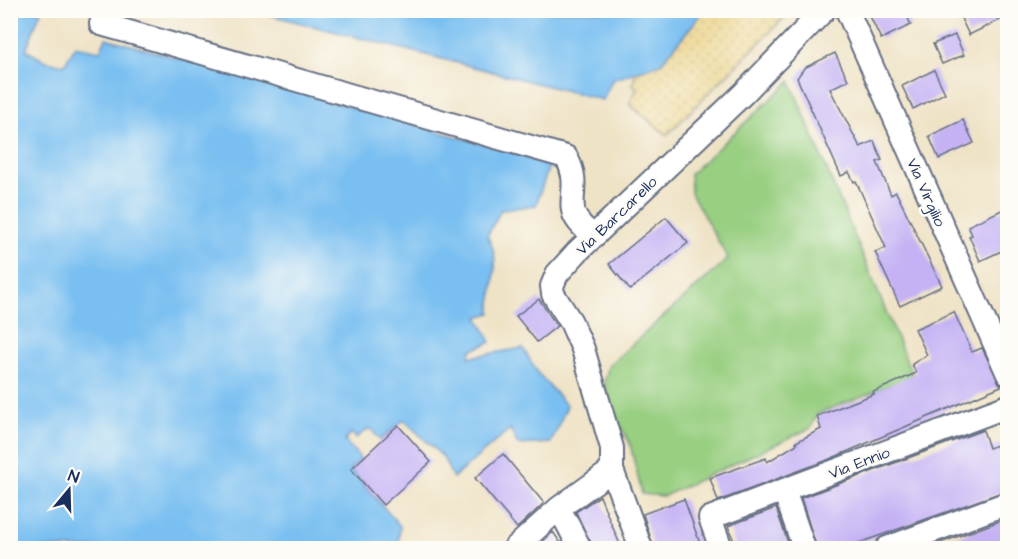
<svg xmlns="http://www.w3.org/2000/svg" width="1018" height="559" viewBox="0 0 1018 559" font-family="'Architects Daughter',sans-serif">
<style>
.sand{fill:url(#sand-dots);stroke:#84847e;stroke-width:1.5}
.garden{fill:#99cf81;stroke:#5a7f70;stroke-width:1.5}
.water{fill:#79bff1;stroke:#4a77a8;stroke-width:1.5}
.building{fill:#c4b2f4}
.lines{fill:none;stroke-linecap:round;stroke-linejoin:round}
.minor-casing{stroke:#656e82;stroke-width:26}
.minor{stroke:#fff;stroke-width:22}
.labels{text-anchor:middle;stroke-width:5;stroke-linejoin:round;paint-order:stroke}
.street-label{font-size:16px;fill:#1b2f5e;stroke:#fdfcf7}
</style>
<defs>
<pattern id="sand-dots" width="8" height="8" patternUnits="userSpaceOnUse" patternTransform="scale(1.5)"><rect width="8" height="8" fill="#eeda9e"/><path d="M2 2h.1M6 6h.1" fill="none" stroke="#ccbb8a" stroke-width="1.8" stroke-linecap="round"/></pattern>
</defs>
<rect width="100%" height="100%" fill="#fdfcf7"/>
<filter id="ink" filterUnits="userSpaceOnUse"><feTurbulence type="fractalNoise" baseFrequency=".0167" numOctaves="2"/><feDisplacementMap in="SourceGraphic" scale="12" xChannelSelector="R" yChannelSelector="G"/><feConvolveMatrix kernelMatrix="1 2 1 2 8 2 1 2 1" color-interpolation-filters="sRGB"/></filter>
<filter id="wash" filterUnits="userSpaceOnUse"><feTurbulence type="fractalNoise" baseFrequency=".008" numOctaves="4" result="noise"/><feDisplacementMap in="SourceGraphic" scale="24" xChannelSelector="R" yChannelSelector="G"/><feGaussianBlur stdDeviation="1.35" result="paint"/><feColorMatrix in="noise" values="0 0 0 0 0 0 0 0 0 0 0 0 0 0 0 0 0 1.4 0 .05"/><feComposite in="paint" operator="in"/></filter>
<g filter="url(#wash)">
<rect width="100%" height="100%" fill="#efe3c6"/>
<path class="sand" d="M704,11h87l-124,124 -38,-31 8,-15 -4,-5 3,-12 24,-8z"/>
<path class="garden" d="M790,81l123,295 -96,38 -6,14 -147,68 -22,-2 -12,-50 -20,-38 -6,-23 5,-18 119,-106 -37,-66 -1,-19z"/>
<path class="water" d="M10,11h31l-15,39 17,10 21,5 11,-19 25,5 6,-13 444,125 -14,42 -35,5 -14,26c16,24 3,51 4,77l-13,4 13,25 -20,8 -1,7 53,-9 14,24 30,34 -16,37 -33,2 -8,-16 -57,49 -10,-21 -39,-37 -24,20 -10,-12 -14,10 -5,-5 -6,8 16,18 -11,10 50,57 -2,22h-387z
M254,11h450l-44,53 -48,16 -9,20z"/>
<g id="blocks">
<path class="building" d="M867,10h37l7,15 -30,14z
M957,10h51v6l-39,19z
M955,35l9,20 -22,9 -9,-20z
M835,53l13,27 -18,9 30,58 14,-6 8,19 -5,2 14,33 5,-3 46,94 -42,20 -25,-54 11,-4 -30,-67 -2,1 -5,-10 -8,4 -44,-98 7,-10z
M934,70l11,23 -32,16 -11,-23z
M963,120l11,23 -35,16 -10,-23z
M1008,207v41l-28,13 -11,-25 3,-1 -4,-9z
M666,217l22,26 -58,47 -21,-26z
M539,299l18,27 -20,16 -21,-26z
M954,312l18,40 10,-4 19,38 -176,75 -107,40 -8,-23 56,-20 1,4 30,-18 -1,-2 25,-13 -4,-13 57,-22 -1,-2 43,-19 -4,-9 15,-9 -12,-26z
M398,425l33,37 -48,43 -32,-36z
M983,430l6,18 15,-6 4,9v39l-166,59h-25l-16,-51z
M503,454l41,49 -27,25 -42,-50z
M600,496l10,25 12,28h-29l-17,-37z
M684,499l18,50h-48l-11,-35z
M776,508l14,41h-53l-9,-23z
M1008,518v31h-84z
M553,532l12,17h-30z"/>
</g>
</g>
<g filter="url(#ink)">
<use href="#blocks" fill-opacity="0" stroke="#656e82" stroke-width="1.5"/>
<g class="lines">
<defs>
<path id="minor" d="M847,10l161,364
M101,24l465,133c16,27 0,44 10,61 4,7 11,13 17,18
M784,490l20,58
M559,508l21,40
M515,548l44,-40 53,-38
M641,548l-29,-78v-22l-29,-99 -12,-27 -18,-28 -1,-8 5,-12 20,-22 166,-158 81,-84
M721,548l-11,-30 298,-112
M887,548l121,-45"/>
</defs>
<use href="#minor" class="minor-casing"/>
<use href="#minor" class="minor"/>
</g>
</g>
<g class="labels">
<g class="street-label">
<text transform="translate(927 192) rotate(66)" y="6">Via Virgilio</text>
<text transform="translate(616 215) rotate(-44)" y="6">Via Barcarello</text>
<text transform="translate(859 462) rotate(-21)" y="6">Via Ennio</text>
</g>
</g>
<rect width="1018" height="559" fill="none" stroke="#fdfcf7" stroke-width="36"/>
<g transform="translate(69 490) rotate(19)" stroke="#fdfcf7" stroke-width="4.5" paint-order="stroke">
<path d="M0-4.5L10 22L0 15L-10 22Z" fill="#1b2f5e"/>
<text y="-9" font-size="16" font-weight="bold" text-anchor="middle" fill="#1b2f5e">N</text>
</g>
</svg>
